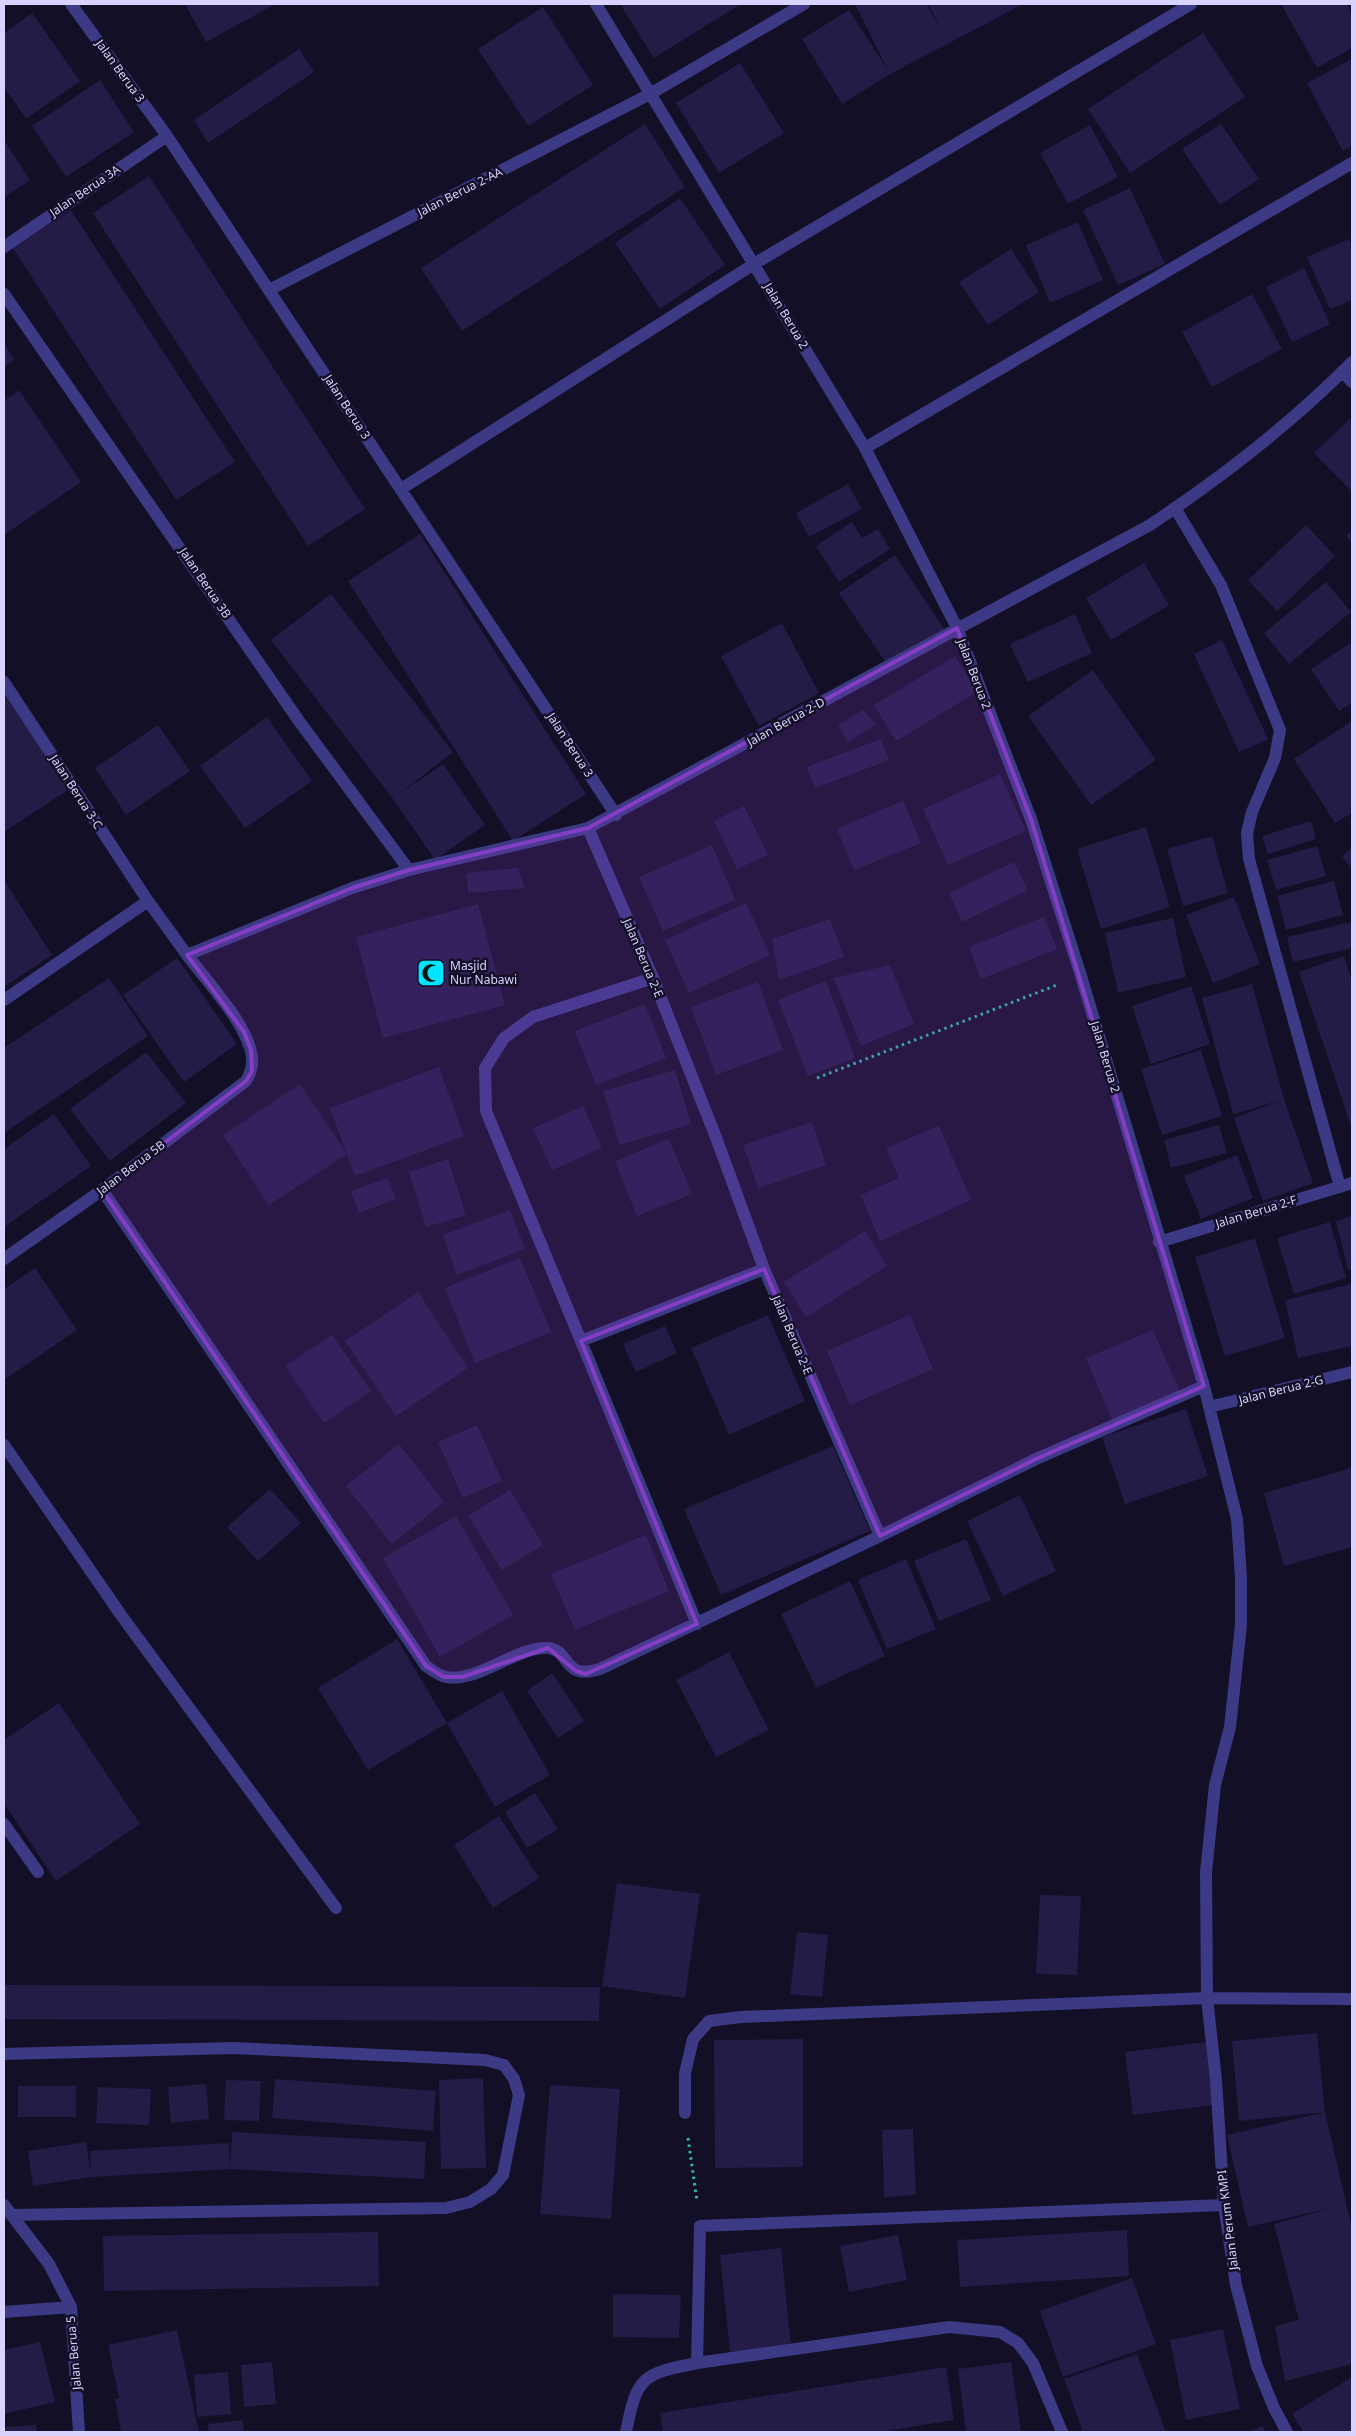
<svg xmlns="http://www.w3.org/2000/svg" width="1356" height="2436" viewBox="0 0 1356 2436" font-family="'Noto Sans',sans-serif">
<style>
.building{fill:#241b47}
.lines{fill:none;stroke-linecap:round;stroke-linejoin:round}
.path{stroke:#2fb8b0;stroke-width:3;stroke-dasharray:2.5 4;stroke-linecap:butt}
.street{stroke:#3d3a85;stroke-width:12}
.marked{fill:#843dc5;fill-opacity:0.2;stroke:#843dc5;stroke-width:4;stroke-linejoin:round}
.labels{text-anchor:middle;stroke-width:5;stroke-linejoin:round;paint-order:stroke}
.street-label{font-size:12px;fill:#d9d4ff;stroke:#130f26}
.poi-label{font-size:12px;fill:#d9d4ff;stroke:#130f26;text-anchor:start}
</style>
<rect width="100%" height="100%" fill="#130f26"/>
<path class="building" d="M185,4h86l1,2 -66,36z
M620,4h121l-87,54z
M855,4h71l16,27 -14,-27h95l-133,70 -48,30 -40,-65 47,-29 40,62z
M1281,4h66l5,10v34l-35,20z
M543,7l50,78 -65,41 -50,-77z
M32,13l48,68 -54,38 -22,-32v-54z
M1203,33l42,64 -115,76 -42,-64z
M299,49l15,23 -106,71 -14,-23z
M1352,59v87l-9,5 -36,-68z
M740,63l44,70 -65,40 -43,-70z
M100,80l34,52 -68,45 -34,-51z
M645,124l40,63 -223,144 -41,-63z
M1221,124l38,55 -39,26 -38,-56z
M1090,125l28,52 -50,27 -28,-51z
M4,140l26,40 -26,17z
M149,176l216,333 -57,37 -215,-333z
M1130,188l35,76 -47,21 -35,-75z
M680,198l45,67 -65,44 -45,-66z
M71,210l164,252 -59,38 -163,-252z
M1078,222l25,58 -53,23 -24,-58z
M1349,239l3,6v55l-22,9 -23,-52z
M1011,249l28,43 -51,33 -29,-43z
M1304,268l26,56 -38,18 -26,-55z
M1252,294l30,55 -70,38 -30,-55z
M4,343l10,17 -10,7z
M19,390l62,92 -77,53v-134z
M1350,419l2,2v71l-38,-39z
M848,484l14,25 -53,28 -13,-24z
M852,522l10,16 16,-9 12,20 -51,33 -23,-36z
M1306,525l29,31 -58,55 -29,-31z
M1352,530v13l-6,-7z
M420,534l166,260 -73,47 -165,-260z
M895,555l49,74 -56,37 -49,-73z
M1144,563l25,42 -58,35 -25,-42z
M1326,582l25,30 -62,52 -25,-31z
M331,594l122,158 -54,42 44,-30 42,61 -50,35 -42,-61 -122,-159z
M1075,614l17,39 -64,29 -18,-38z
M782,623l37,70 -60,33 -38,-70z
M1222,640l46,99 -29,13 -45,-98z
M1352,642v61l-13,8 -28,-42z
M955,656l22,36 -81,49 -22,-36z
M1093,670l63,90 -65,45 -63,-89z
M4,692l64,98 -64,42z
M863,710l13,14 -28,18 -10,-17z
M267,717l45,64 -67,47 -45,-62z
M1352,721v92l-17,10 -41,-64z
M158,725l32,46 -64,44 -31,-47z
M881,739l8,21 -74,28 -8,-21z
M1000,774l26,57 -78,34 -25,-56z
M903,801l18,42 -67,27 -17,-41z
M744,806l24,49 -31,14 -23,-48z
M1311,821l5,18 -48,15 -6,-18z
M1146,827l24,80 -69,22 -24,-80z
M1212,836l16,57 -45,13 -16,-57z
M712,845l23,55 -72,31 -24,-54z
M1317,846l9,30 -50,14 -9,-30z
M1352,848v22l-10,-14z
M1014,862l14,28 -66,32 -13,-29z
M518,868l7,20 -57,5 -1,-20z
M4,880l48,75 -48,32z
M1334,881l9,34 -57,15 -9,-34z
M1234,897l26,67 -47,19 -27,-68z
M746,903l24,52 -81,38 -24,-53z
M478,904l27,101 -122,33 -27,-101z
M1044,917l13,32 -76,30 -12,-32z
M1173,918l13,59 -68,16 -13,-60z
M830,919l14,38 -65,23 -7,-41z
M1352,922v26l-59,14 -6,-25z
M1344,956l8,26v147l-53,-157z
M177,958l60,86 -53,38 -61,-87z
M890,965l24,59 -53,22 -27,-68z
M109,978l39,58 -144,97v-85z
M826,981l29,77 -47,18 -30,-76z
M758,982l25,68 -67,25 -25,-68z
M1252,984l32,115 29,84 -50,18 -29,-83 45,-17 -46,13 -31,-116z
M1191,986l19,58 -59,20 -19,-58z
M645,1004l21,54 -70,27 -21,-54z
M1201,1050l21,66 -60,19 -21,-66z
M146,1052l40,51 -76,58 -40,-52z
M439,1067l25,69 -109,40 -25,-68z
M675,1070l16,54 -71,21 -17,-54z
M300,1084l47,70 -78,51 -46,-70z
M583,1106l19,42 -50,22 -19,-42z
M54,1114l37,52 -87,61v-78z
M812,1122l14,43 -68,23 -15,-43z
M1219,1125l8,28 -56,15 -7,-28z
M939,1126l32,74 -91,41 -19,-46 38,-17 -13,-30z
M669,1139l23,55 -55,22 -22,-55z
M1237,1155l16,43 -52,21 -17,-43z
M448,1159l18,56 -40,12 -17,-55z
M388,1178l8,21 -37,14 -8,-22z
M510,1210l15,39 -68,26 -14,-40z
M1352,1216v53l-4,1 -12,-49z
M1330,1222l16,56 -52,16 -17,-56z
M865,1231l22,35 -81,51 -22,-35z
M1255,1238l30,100 -60,18 -30,-99z
M520,1258l31,74 -76,31 -30,-75z
M35,1268l42,62 -73,50v-91z
M1352,1284v62l-54,12 -13,-58z
M418,1292l50,76 -72,48 -51,-75z
M768,1315l37,86 -76,34 -38,-87z
M910,1315l23,54 -83,36 -23,-54z
M665,1326l12,27 -41,19 -13,-28z
M1153,1330l28,64 -68,28 -27,-64z
M332,1335l39,56 -47,32 -39,-57z
M1186,1409l22,67 -83,28 -23,-67z
M477,1425l25,56 -39,17 -25,-56z
M399,1444l45,58 -52,42 -46,-58z
M833,1446l37,85 -149,64 -37,-86z
M1352,1468v79l-68,19 -20,-73z
M270,1489l31,34 -43,38 -31,-34z
M510,1490l33,55 -41,25 -34,-54z
M1020,1495l36,76 -53,25 -36,-75z
M456,1516l57,99 -73,42 -57,-99z
M646,1535l23,56 -94,39 -24,-56z
M966,1539l25,61 -52,21 -25,-60z
M906,1559l30,70 -49,20 -29,-69z
M850,1581l35,75 -69,32 -35,-74z
M397,1639l50,84 -79,47 -50,-82z
M729,1652l40,78 -53,27 -40,-77z
M552,1673l32,48 -26,17 -31,-47z
M502,1691l48,84 -55,32 -48,-84z
M59,1703l81,121 -84,57 -52,-78v-63z
M535,1793l23,36 -31,19 -22,-36z
M499,1816l40,62 -46,30 -39,-63z
M617,1883l83,11 -15,104 -83,-12z
M1040,1895l41,1 -4,79 -41,-1z
M797,1932l31,3 -6,62 -32,-3z
M4,1985l596,2 -1,34 -595,-2z
M1317,2033l8,79 27,117v135l-67,17 -10,-55 24,-6 -25,-96 61,-17 -87,20 -21,-92 98,-23 -86,9 -7,-80z
M803,2039v128l-88,1 -1,-128z
M1206,2042l7,63 -80,10 -8,-63z
M483,2078l3,90 -45,1 -2,-89z
M275,2079l161,12 -3,40 -161,-13z
M226,2080l35,1 -2,40 -35,-1z
M206,2084l3,35 -38,4 -3,-36z
M550,2085l70,4 -9,130 -71,-5z
M18,2086h58v31h-58z
M98,2087l53,2 -2,36 -53,-2z
M913,2129l3,66 -32,2 -2,-67z
M232,2132l194,10 -2,37 -194,-10 -139,8 -58,9 -5,-35 58,-9 5,32 -1,-23 139,-8 1,26z
M1127,2230l2,46 -169,11 -3,-47z
M378,2232l1,54 -275,5 -1,-55z
M898,2235l9,45 -58,12 -9,-46z
M781,2248l10,98 -61,6 -10,-97z
M1132,2278l24,66 -93,33 -23,-66z
M613,2294l68,1 -2,43 -66,-1z
M1223,2329l17,80 -54,11 -16,-80z
M177,2330l22,102h-78l-6,-33 4,-1 -11,-53z
M40,2342l15,60 -51,12v-64z
M1137,2354l29,78h-83l-19,-53z
M272,2362l4,42 -32,3 -3,-42z
M1011,2362l10,70h-55l-8,-63z
M946,2367l8,53 -74,12h-217l-3,-19z
M228,2372l3,42 -34,3 -3,-42z
M1352,2377v55h-48l-12,-18z
M243,2420l1,12h-35l-1,-8z
M36,2425l1,7h-33v-5z
M1262,2426l4,6h-16z"/>
<g class="lines">
<path class="path" d="M817,1078l240,-93
M688,2138l9,63"/>
<path class="street" d="M71,4l96,132 449,679
M596,4l269,444 92,180 74,191 50,157 123,410 33,133 4,58v48l-11,102 -15,58 -9,87 1,126 9,82 8,125 12,80 21,81 17,42 13,24
M4,247l163,-111
M269,290l381,-196 154,-90
M4,294l295,427 110,149
M1343,372l9,10
M865,448l487,-285
M401,489l353,-225 437,-260
M1175,508l46,77 59,145 -5,28 -23,54 -5,21 2,26 91,328
M4,682l144,219 39,54
M653,978l-120,39 -29,21 -19,30 1,43 95,230 183,-72
M4,1000l144,-99
M102,1190l324,476c6,4 13,10 20,11 32,6 71,-31 102,-29 23,2 14,33 52,21l280,-133
M1159,1242l193,-59
M4,1259l98,-69 144,-109c6,-10 8,-22 4,-33 -8,-29 -44,-68 -63,-93l165,-67 57,-18 179,-42
M581,1341l116,283
M1204,1386l-168,73 -156,77 -116,-267 -47,-129 -64,-162 -65,-150 562,-303c72,-48 142,-102 202,-163
M1209,1407l143,-35
M4,1445l117,170 215,293
M4,1824l34,48
M4,2054l229,-6 252,12 19,5 10,14 5,16 -16,80 -12,14 -21,13 -24,6 -435,7
M685,2113v-40l8,-34 16,-18 32,-4 466,-19 145,1
M4,2205l45,59 22,43 8,125
M4,2312l67,-5
M626,2432c11,-56 16,-58 71,-69
M1062,2432l-29,-69 -15,-20 -18,-11 -51,-5 -252,36 3,-137 524,-21"/>
</g>
<path class="marked" d="M957,628l74,191 173,567 -168,73 -156,77 -116,-267 -183,72 116,283 -111,50 -10,-3 -28,-23 -86,29h-18l-18,-11 -324,-476 144,-109 6,-10 -1,-21 -7,-18 -57,-77 165,-67 57,-18 179,-42z"/>
<defs>
<symbol id="mosque-square" viewBox="-11 -11 22 22"><rect x="-9" y="-9" width="18" height="18" rx="4" fill="#00e5ff" stroke="#130f26"/><path d="M3.5-4.9A6 6 0 1 0 3.5 4.9A5 5 0 1 1 3.5-4.9Z" fill="#111"/></symbol>
</defs>
<g fill-rule="evenodd">
<use href="#mosque-square" x="415" y="957" width="32" height="32"/>
</g>
<g class="labels">
<g class="street-label">
<text transform="translate(120 71) rotate(54)" y="4">Jalan Berua 3</text>
<text transform="translate(85 191) rotate(-34)" y="4">Jalan Berua 3A</text>
<text transform="translate(460 192) rotate(-27)" y="4">Jalan Berua 2-AA</text>
<text transform="translate(786 316) rotate(59)" y="4">Jalan Berua 2</text>
<text transform="translate(347 407) rotate(57)" y="4">Jalan Berua 3</text>
<text transform="translate(205 583) rotate(56)" y="4">Jalan Berua 3B</text>
<text transform="translate(974 674) rotate(69)" y="4">Jalan Berua 2</text>
<text transform="translate(786 722) rotate(-29)" y="4">Jalan Berua 2-D</text>
<text transform="translate(570 745) rotate(57)" y="4">Jalan Berua 3</text>
<text transform="translate(76 792) rotate(57)" y="4">Jalan Berua 3-C</text>
<text transform="translate(643 958) rotate(67)" y="4">Jalan Berua 2-E</text>
<text transform="translate(1105 1057) rotate(73)" y="4">Jalan Berua 2</text>
<text transform="translate(131 1168) rotate(-37)" y="4">Jalan Berua 5B</text>
<text transform="translate(1256 1212) rotate(-17)" y="4">Jalan Berua 2-F</text>
<text transform="translate(792 1335) rotate(67)" y="4">Jalan Berua 2-E</text>
<text transform="translate(1281 1390) rotate(-14)" y="4">Jalan Berua 2-G</text>
<text transform="translate(1228 2220) rotate(-97)" y="4">Jalan Perum KMPI</text>
<text transform="translate(74 2353) rotate(-95)" y="4">Jalan Berua 5</text>
</g>
<g class="poi-label">
<text x="450" y="970">Masjid<tspan x="450" dy="14">Nur Nabawi</tspan></text>
</g>
</g>
<rect width="1356" height="2436" fill="none" stroke="#d9d4ff" stroke-width="10"/>
</svg>
